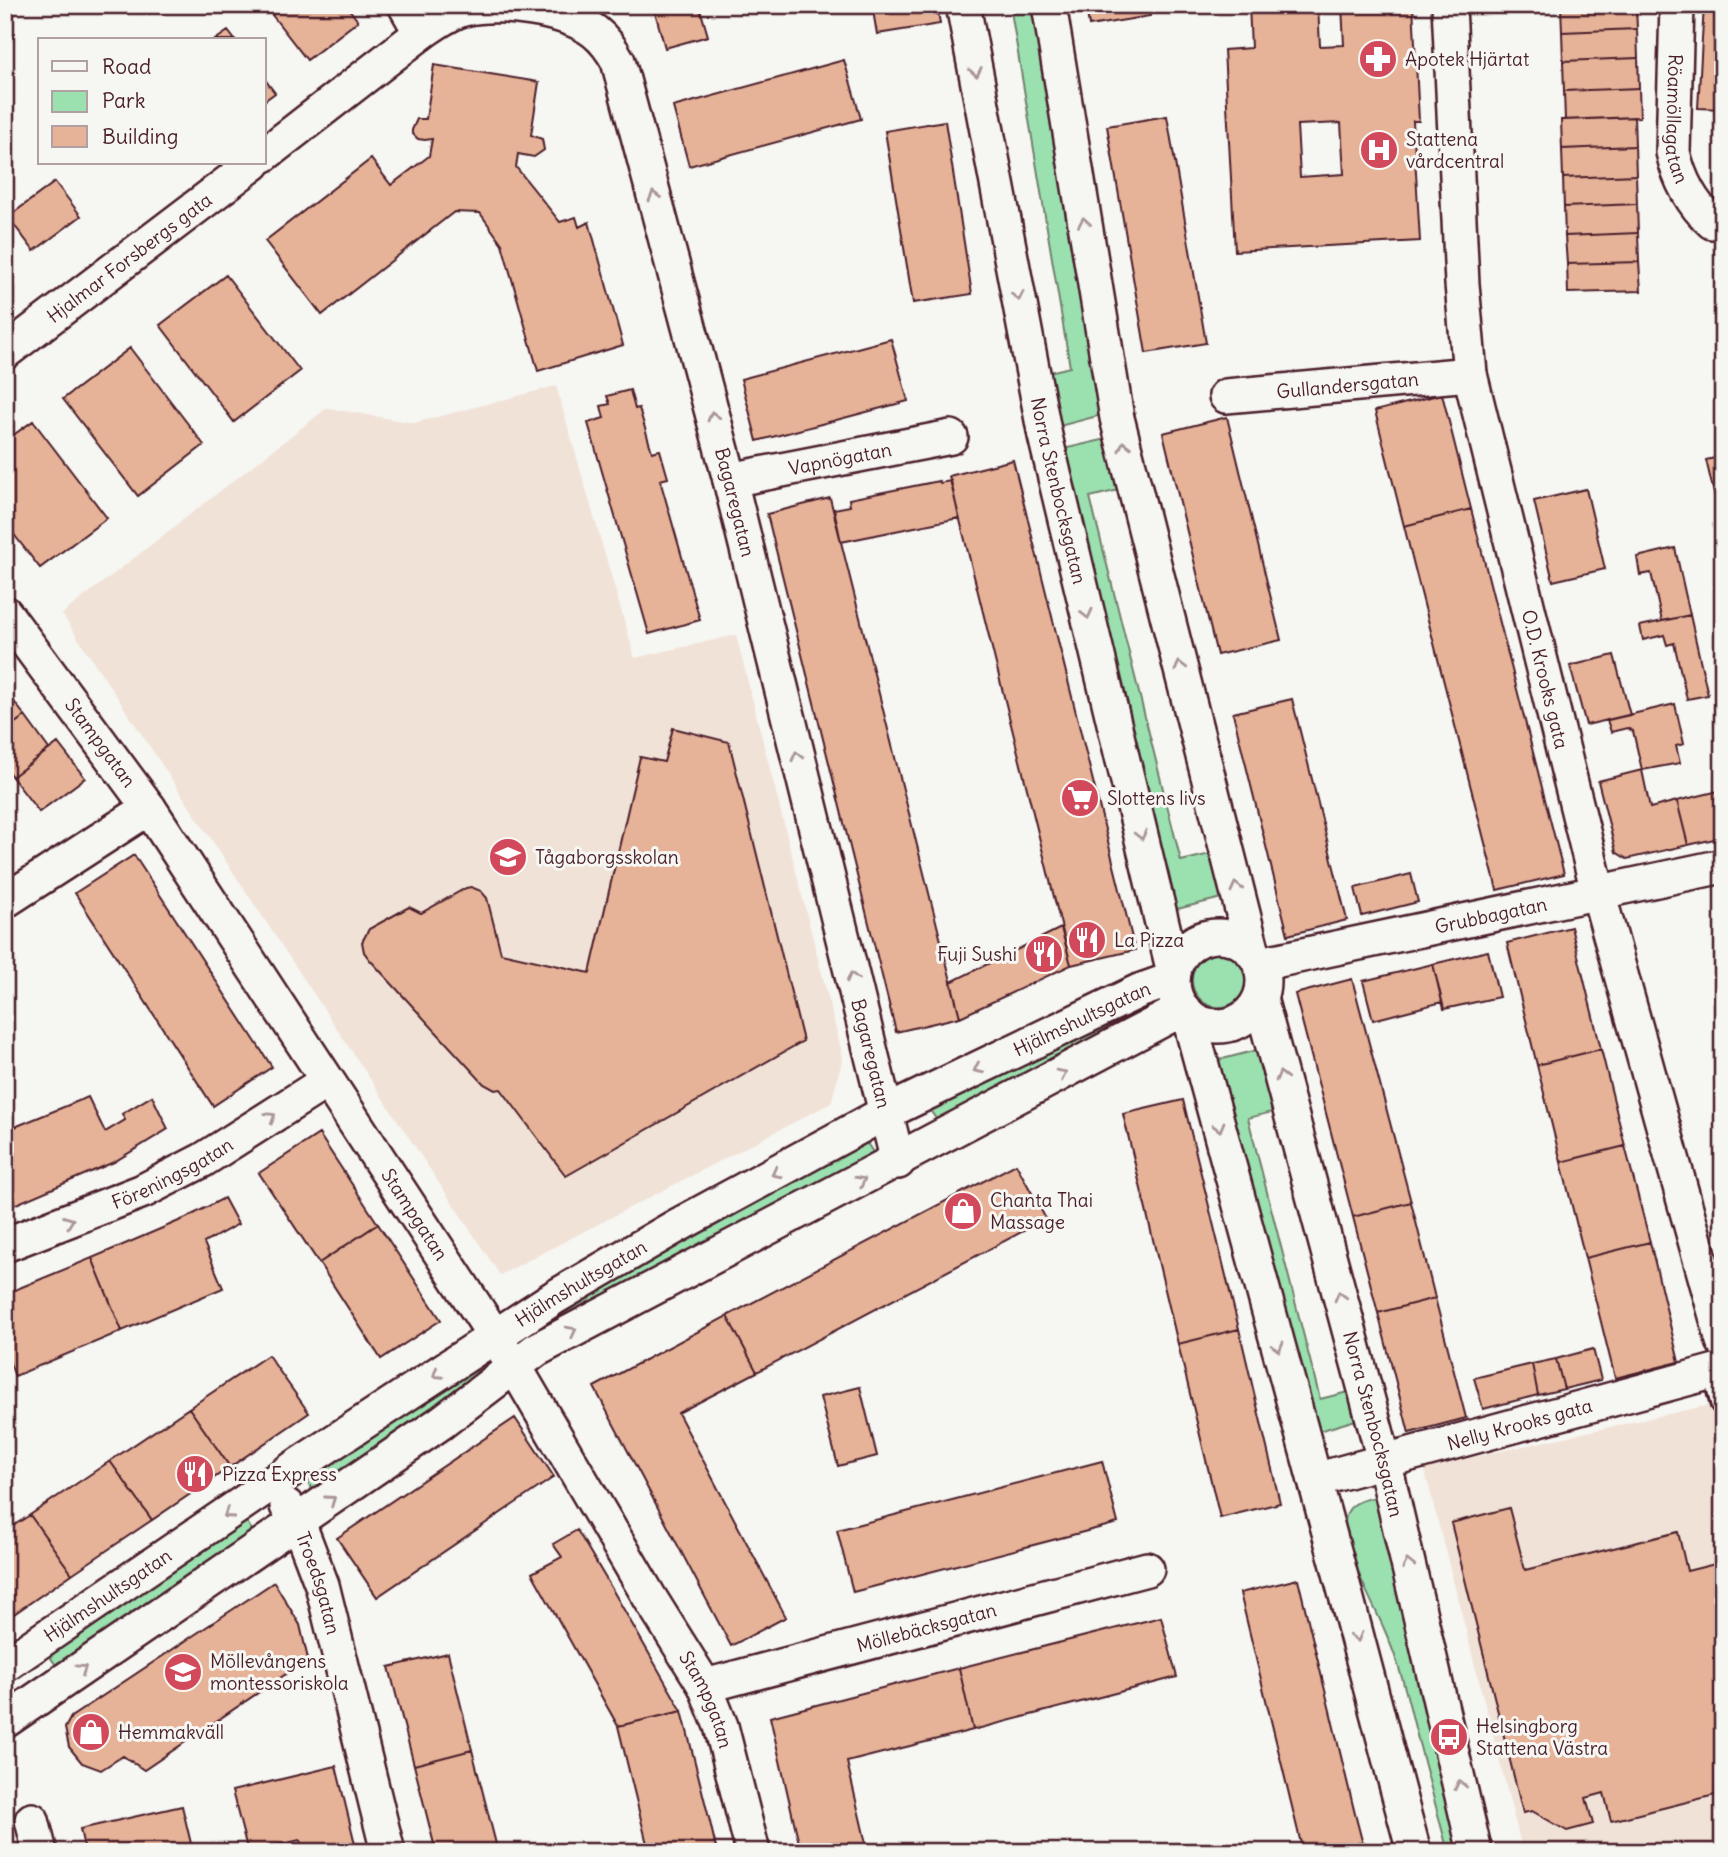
<svg xmlns="http://www.w3.org/2000/svg" width="1728" height="1857" viewBox="0 0 1728 1857" font-family="Delius,sans-serif">
<style>
.built{fill:#f1e2d7}
.green{fill:#9ae1af;stroke:#72806d;stroke-width:2}
.building{fill:#e6b398;stroke:#4a1f2b;stroke-width:2;fill-rule:evenodd}
.lines{fill:none;stroke-linecap:round;stroke-linejoin:round}
.pedestrian-casing{stroke:#4a1f2b;stroke-width:30}
.minor-casing{stroke:#4a1f2b;stroke-width:38}
.pedestrian{stroke:#f6f6f2;stroke-width:24}
.minor{stroke:#f6f6f2;stroke-width:33}
.oneway{stroke:#a99598}
.labels{text-anchor:middle;stroke-width:6;stroke-linejoin:round;paint-order:stroke}
.poi-label{font-size:19px;fill:#4a1f2b;stroke:#f6f6f2;text-anchor:start}
.street-label{font-size:19px;fill:#4a1f2b;stroke:#f6f6f2}
</style>
<rect width="100%" height="100%" fill="#f6f6f2"/>
<filter id="ink" filterUnits="userSpaceOnUse"><feTurbulence type="fractalNoise" baseFrequency=".0143" numOctaves="2"/><feDisplacementMap in="SourceGraphic" scale="14" xChannelSelector="R" yChannelSelector="G"/><feConvolveMatrix kernelMatrix="1 2 1 2 8 2 1 2 1" color-interpolation-filters="sRGB"/></filter>
<g filter="url(#ink)">
<path class="built" d="M556,386l79,272 101,-23 107,422 -12,46 -331,172 -438,-661 265,-206 87,15z
M1723,1402v450h-200l-99,-384z"/>
<path class="green" d="M1010,5h22l59,353 14,56 -53,14 -11,-54 29,-7z
M1111,438l12,51 -33,8 91,364 34,-8 11,44 -53,13 -114,-460z
M1192 980a27 27 0 1 1 54 0a27 27 0 1 1-54 0Z
M1133,1006l4,16 -196,104 -11,-16z
M1265,1048l15,62 -32,8 72,281 32,-8 7,28 -50,15 -98,-372z
M867,1143l9,14 -331,173 -5,-9 8,-8z
M474,1367l5,7 -8,12 -156,108 -10,-16z
M1381,1496l80,356h-13c-11,-42 -22,-83 -33,-124 -8,-33 -16,-66 -30,-97 -11,-27 -46,-87 -39,-115 4,-15 21,-17 35,-20z
M244,1518l10,15 -196,135 -10,-14z"/>
<path class="building" d="M285,5h61l12,16 -51,39 -35,-45z
M653,5h46l9,31 -43,12z
M872,5h65l3,19 -63,10z
M1086,5h63l1,11 -61,10z
M1249,5h69l2,41 24,-1 -2,-40h71l6,116h-6l7,120 -185,10 -11,-201 27,-2zM1341,123l3,51 -44,3 -3,-52z
M1561,5h75l1,24 -75,3z
M1704,5h19v104l-25,-1z
M1637,29l1,29 -75,3 -1,-29z
M228,31l7,9h-20z
M1638,58l1,30 -75,3 -1,-30z
M844,60l17,59 -172,47 -16,-59z
M434,65l105,17 -8,53 11,4 2,11 -10,7 -16,-3 -2,13 44,55 16,-5 3,10 10,-5 34,123 -85,26 -36,-127 -22,-31 -26,-1 -132,103 -57,-74 106,-82 20,26 38,-29 3,-17 -7,1 -7,-1 -6,-6v-3l5,-11h9z
M264,78l11,15 -11,8z
M1639,88l1,29 -75,3 -1,-29z
M1167,116l39,227 -60,10 -39,-227z
M1634,117l1,29 -73,3 -1,-29z
M945,121l27,173 -59,9 -28,-172z
M1635,146l1,29 -73,3 -1,-29z
M1636,175l1,29 -73,3 -1,-29z
M55,182l26,34 -47,35 -26,-34z
M1637,204l1,29 -73,3 -1,-29z
M1638,233l1,29 -72,2 -2,-28z
M1639,262l2,29 -73,2 -1,-29z
M226,275l74,96 -66,51 -74,-97z
M891,339l17,62 -151,40 -16,-62z
M130,348l74,97 -66,51 -75,-97z
M630,390l5,19 4,-1 13,44 8,-2 8,28 -8,2 40,140 -51,14 -61,-211 16,-5 -3,-12 9,-2 -3,-8z
M1442,394l29,115 -67,17 -29,-115z
M1227,417l54,223 -64,15 -54,-222z
M33,421l74,97 -67,50 -35,-45v-82z
M1723,456v44l-7,2 -10,-42z
M1013,460l122,490 -64,15 -122,-489z
M939,481l1,2 11,-2 8,37 -118,24 -7,-33 16,-3 -1,-7z
M1586,489l19,80 -52,12 -19,-80z
M830,498l130,519 -64,15 -129,-518z
M1471,509l93,365 -67,16 -93,-364z
M1675,548l15,67 -28,6 -11,-48 -11,2 -3,-18z
M1690,615l18,80 -21,4 -13,-56 -7,2 -3,-10 -21,5 -3,-14z
M1614,655l16,60 -44,10 -16,-59z
M5,690l20,26 -20,14z
M1292,699l55,221 -59,15 -55,-222z
M1675,704l9,40 -8,2 4,17 -38,7 -9,-39 -6,-3 -16,4 -4,-12z
M25,716l24,33 -37,28 -7,-10v-37z
M673,728l56,14 74,299 -237,135 -65,-87 -6,1 -11,-6 -114,-124 -6,-8 -2,-10 7,-13 40,-22 12,6 45,-25 5,-1 10,4 6,7 14,55 89,20 50,-216 24,5z
M58,743l27,35 -46,34 -27,-35z
M1642,770l8,38 27,-7 11,44 -61,14 -11,-7 -18,-71z
M1723,790v47l-35,8 -11,-44z
M134,855l138,212 -59,39 -138,-213z
M1411,874l7,28 -56,14 -7,-28z
M1571,927l30,122 -64,16 -30,-122z
M1061,928l10,37 -111,52 -9,-35z
M1488,951l11,46 -55,12 -11,-45z
M1433,964l9,38 -69,18 -10,-39z
M1352,979l59,223 -58,15 -58,-223z
M1601,1049l24,97 -64,16 -24,-97z
M152,1096l16,33 -54,33 -100,43 -9,-21v-53l83,-34 17,35 20,-12 -3,-6z
M1183,1100l56,229 -61,15 -55,-230z
M319,1134l59,90 -59,39 -60,-90z
M1625,1146l25,96 -65,16 -24,-96z
M1016,1164l30,55 -289,153 -30,-56z
M5,1184l9,21 -9,3z
M224,1198l14,26 -34,19 19,45 -101,43 -30,-73 94,-40z
M1411,1202l24,96 -57,15 -25,-96z
M378,1224l63,96 -60,39 -62,-96z
M1650,1242l29,120 -64,16 -30,-120z
M92,1258l30,73 -107,45 -10,-25v-57z
M1435,1298l31,120 -57,15 -31,-120z
M727,1316l30,56 -79,41 108,204 -55,29 -137,-259z
M1239,1329l41,174 -60,15 -42,-174z
M1593,1349l8,31 -37,9 -8,-30z
M268,1355l41,58 -79,54 -41,-59z
M1556,1359l8,30 -26,6 -6,-31z
M1532,1364l6,31 -55,14 -9,-31z
M860,1387l17,69 -39,10 -18,-69z
M189,1408l41,59 -78,53 -42,-59z
M515,1418l39,59 -177,120 -40,-59z
M110,1461l42,59 -80,54 -42,-59z
M1102,1461l16,62 -265,69 -16,-62z
M1509,1508l16,62 153,-38 9,39 36,-9v231l-112,28 -7,-28 -18,5 7,26 -26,7 -35,-20 -9,2 -72,-290z
M30,1515l42,59 -67,46v-89z
M577,1530l35,59 70,122 -64,15 -86,-153 30,-16 -9,-13z
M1298,1579l57,235 10,38h-62l-63,-259z
M274,1582l26,43 8,34 -164,111 -21,-14 -22,14 -19,-7 -13,-16 -4,-19 6,-11z
M1161,1617l16,60 -204,53 -14,-62z
M448,1653l24,97 -58,15 -25,-98z
M959,1668l14,62 -126,32 21,90h-67l-31,-135z
M682,1711l28,111 7,30h-68l-31,-126z
M472,1750l26,102h-62l-22,-87z
M336,1766l21,86h-54l-3,-12 -52,12 -16,-61z
M182,1806l11,46h-108l-5,-23z
M1199,1845l2,7h-30z"/>
<g class="lines">
<defs>
<path id="pedestrian" d="M1715,1371l8,31"/>
<g id="minor">
<path d="M405,5l16,28"/>
<path id="s1" d="M963,5l82,431 129,537"/>
<path d="M1049,5l68,413 136,535"/>
<path id="s2" d="M1449,5l13,279 8,90 128,518 125,449"/>
<path id="s3" d="M1677,5l-4,147c6,27 18,51 39,70"/>
<path id="s4" d="M264,155l157,-122c13,-9 27,-20 43,-24 35,-8 102,0 131,23 10,8 17,18 23,29l112,419 168,682"/>
<path id="s5" d="M5,352l249,-189"/>
<path id="s6" d="M1226,396l244,-22"/>
<path id="s7" d="M730,480l221,-43"/>
<path id="s8" d="M5,613l144,195 366,559 135,231 55,88 16,40 32,126"/>
<path d="M5,901l144,-93"/>
<circle cx="1218" cy="981" r="45"/>
<path id="s9" d="M1260,964l463,-98"/>
<path id="s10" d="M1260,998l124,462 91,392"/>
<path d="M1188,1014l148,544 78,294"/>
<path id="s11" d="M5,1245l138,-54 60,-31 124,-79"/>
<path id="s12" d="M1315,1480l408,-111"/>
<path id="s13" d="M287,1506l11,16 24,63 66,267"/>
<path id="s14" d="M5,1665l295,-201 255,-167 120,-70 210,-114 254,-122 34,-12"/>
<path id="s15" d="M705,1686l442,-117"/>
<path d="M5,1721l437,-299 94,-72 647,-341"/>
<path d="M32,1820l8,32"/>
</g>
</defs>
<use href="#pedestrian" class="pedestrian-casing"/>
<use href="#minor" class="minor-casing"/>
<use href="#pedestrian" class="pedestrian"/>
<use href="#minor" class="minor"/>
</g>
<defs><path id="oneway-chevron" d="M-2-3.5L2.5 0L-2 3.5" fill="none" stroke-width="1.6" stroke-linecap="round" stroke-linejoin="round" transform="scale(1.75)"/></defs>
<g class="oneway">
<use href="#oneway-chevron" transform="translate(976 72) rotate(79)"/>
<use href="#oneway-chevron" transform="translate(654 196) rotate(-105)"/>
<use href="#oneway-chevron" transform="translate(1084 222) rotate(-99)"/>
<use href="#oneway-chevron" transform="translate(1018 296) rotate(79)"/>
<use href="#oneway-chevron" transform="translate(713 416) rotate(-105)"/>
<use href="#oneway-chevron" transform="translate(1124 446) rotate(-104)"/>
<use href="#oneway-chevron" transform="translate(1087 614) rotate(76)"/>
<use href="#oneway-chevron" transform="translate(1180 666) rotate(-104)"/>
<use href="#oneway-chevron" transform="translate(797 756) rotate(-104)"/>
<use href="#oneway-chevron" transform="translate(1141 835) rotate(76)"/>
<use href="#oneway-chevron" transform="translate(1236 887) rotate(-104)"/>
<use href="#oneway-chevron" transform="translate(852 977) rotate(-104)"/>
<use href="#oneway-chevron" transform="translate(978 1069) rotate(154)"/>
<use href="#oneway-chevron" transform="translate(1062 1074) rotate(-28)"/>
<use href="#oneway-chevron" transform="translate(1281 1076) rotate(-105)"/>
<use href="#oneway-chevron" transform="translate(271 1117) rotate(-32)"/>
<use href="#oneway-chevron" transform="translate(1219 1127) rotate(75)"/>
<use href="#oneway-chevron" transform="translate(776 1173) rotate(152)"/>
<use href="#oneway-chevron" transform="translate(861 1181) rotate(-28)"/>
<use href="#oneway-chevron" transform="translate(69 1221) rotate(-21)"/>
<use href="#oneway-chevron" transform="translate(1340 1296) rotate(-105)"/>
<use href="#oneway-chevron" transform="translate(572 1331) rotate(-28)"/>
<use href="#oneway-chevron" transform="translate(1278 1347) rotate(75)"/>
<use href="#oneway-chevron" transform="translate(437 1374) rotate(147)"/>
<use href="#oneway-chevron" transform="translate(331 1500) rotate(-35)"/>
<use href="#oneway-chevron" transform="translate(228 1514) rotate(145)"/>
<use href="#oneway-chevron" transform="translate(1408 1564) rotate(-103)"/>
<use href="#oneway-chevron" transform="translate(1357 1637) rotate(75)"/>
<use href="#oneway-chevron" transform="translate(82 1669) rotate(-34)"/>
<use href="#oneway-chevron" transform="translate(1460 1785) rotate(-103)"/>
</g>
</g>
<defs>
<symbol id="pharmacy-disc" viewBox="-11 -11 22 22"><circle r="9.5" fill="#d1495b" stroke="#f6f6f2"/><path d="M-2-6h4v4h4v4h-4v4h-4v-4h-4v-4h4Z" fill="#fff"/></symbol>
<symbol id="hospital-disc" viewBox="-11 -11 22 22"><circle r="9.5" fill="#d1495b" stroke="#f6f6f2"/><path d="M-5-5h3v3.5h4V-5h3V5h-3V1.5h-4V5h-3Z" fill="#fff"/></symbol>
<symbol id="supermarket-disc" viewBox="-11 -11 22 22"><circle r="9.5" fill="#d1495b" stroke="#f6f6f2"/><path d="M-6-5.5h2.5l.6 2H6L4.5 2H-2.5L-4.4-4H-6ZM-1.5 3.2a1.3 1.3 0 1 0 .1 0ZM3 3.2a1.3 1.3 0 1 0 .1 0Z" fill="#fff"/></symbol>
<symbol id="school-disc" viewBox="-11 -11 22 22"><circle r="9.5" fill="#d1495b" stroke="#f6f6f2"/><path d="M0-5L7-2L0 1L-7-2ZM-4 1L0 2.5L4 1V4Q0 6-4 4Z" fill="#fff"/></symbol>
<symbol id="restaurant-disc" viewBox="-11 -11 22 22"><circle r="9.5" fill="#d1495b" stroke="#f6f6f2"/><path d="M-5-6h1v4h1v-4h1v4h1v-4h1v5L-1.5 .5V6h-2V.5L-5-1ZM5-6V6H3V1.5H1.5Q1.5-4 5-6Z" fill="#fff"/></symbol>
<symbol id="shop-disc" viewBox="-11 -11 22 22"><circle r="9.5" fill="#d1495b" stroke="#f6f6f2"/><path d="M-5-2.5h2.3a2.7 3.5 0 0 1 5.4 0H5L5.5 6h-11ZM-1.5-2.5h3a1.5 2.3 0 0 0-3 0Z" fill="#fff"/></symbol>
<symbol id="bus-disc" viewBox="-11 -11 22 22"><circle r="9.5" fill="#d1495b" stroke="#f6f6f2"/><path d="M-5-6H5V4H4V6H2V4H-2V6H-4V4H-5ZM-3.5-4V0h7V-4ZM-3.5 1.2v1.5H-2V1.2ZM2 1.2v1.5H3.5V1.2Z" fill="#fff"/></symbol>
</defs>
<g fill-rule="evenodd">
<use href="#pharmacy-disc" x="1356" y="37" width="44" height="44"/>
<use href="#hospital-disc" x="1357" y="128" width="44" height="44"/>
<use href="#supermarket-disc" x="1058" y="776" width="44" height="44"/>
<use href="#school-disc" x="486" y="835" width="44" height="44"/>
<use href="#restaurant-disc" x="1065" y="918" width="44" height="44"/>
<use href="#restaurant-disc" x="1022" y="932" width="44" height="44"/>
<use href="#shop-disc" x="941" y="1189" width="44" height="44"/>
<use href="#restaurant-disc" x="173" y="1452" width="44" height="44"/>
<use href="#school-disc" x="161" y="1650" width="44" height="44"/>
<use href="#shop-disc" x="69" y="1710" width="44" height="44"/>
<use href="#bus-disc" x="1427" y="1715" width="44" height="44"/>
</g>
<g class="labels">
<g class="poi-label">
<text x="1405" y="66">Apotek Hjärtat</text>
<text x="1406" y="146">Stattena<tspan x="1406" dy="22">vårdcentral</tspan></text>
<text x="1107" y="805">Slottens livs</text>
<text x="535" y="864">Tågaborgsskolan</text>
<text x="1114" y="947">La Pizza</text>
<text x="1017" y="961" text-anchor="end">Fuji Sushi</text>
<text x="990" y="1207">Chanta Thai<tspan x="990" dy="22">Massage</tspan></text>
<text x="222" y="1481">Pizza Express</text>
<text x="210" y="1668">Möllevångens<tspan x="210" dy="22">montessoriskola</tspan></text>
<text x="1476" y="1733">Helsingborg<tspan x="1476" dy="22">Stattena Västra</tspan></text>
<text x="118" y="1739">Hemmakväll</text>
</g>
<g class="street-label">
<text dy="7" stroke="none"><textPath href="#s3" startOffset="114">Röamöllagatan</textPath></text>
<text dy="7" stroke="none"><textPath href="#s5" startOffset="156">Hjalmar Forsbergs gata</textPath></text>
<text dy="7" stroke="none"><textPath href="#s6" startOffset="122">Gullandersgatan</textPath></text>
<text dy="7" stroke="none"><textPath href="#s7" startOffset="112">Vapnögatan</textPath></text>
<text dy="7" stroke="none"><textPath href="#s1" startOffset="495">Norra Stenbocksgatan</textPath></text>
<text dy="7" stroke="none"><textPath href="#s4" startOffset="878">Bagaregatan</textPath></text>
<text dy="7" stroke="none"><textPath href="#s2" startOffset="684">O.D. Krooks gata</textPath></text>
<text dy="7" stroke="none"><textPath href="#s8" startOffset="161">Stampgatan</textPath></text>
<text dy="7" stroke="none"><textPath href="#s9" startOffset="236">Grubbagatan</textPath></text>
<text dy="7" stroke="none"><textPath href="#s14" startOffset="1258">Hjälmshultsgatan</textPath></text>
<text dy="7" stroke="none"><textPath href="#s4" startOffset="1446">Bagaregatan</textPath></text>
<text dy="7" stroke="none"><textPath href="#s11" startOffset="182">Föreningsgatan</textPath></text>
<text dy="7" stroke="none"><textPath href="#s8" startOffset="728">Stampgatan</textPath></text>
<text dy="7" stroke="none"><textPath href="#s14" startOffset="691">Hjälmshultsgatan</textPath></text>
<text dy="7" stroke="none"><textPath href="#s10" startOffset="441">Norra Stenbocksgatan</textPath></text>
<text dy="7" stroke="none"><textPath href="#s12" startOffset="212">Nelly Krooks gata</textPath></text>
<text dy="7" stroke="none"><textPath href="#s13" startOffset="84">Troedsgatan</textPath></text>
<text dy="7" stroke="none"><textPath href="#s14" startOffset="124">Hjälmshultsgatan</textPath></text>
<text dy="7" stroke="none"><textPath href="#s15" startOffset="229">Möllebäcksgatan</textPath></text>
<text dy="7" stroke="none"><textPath href="#s8" startOffset="1295">Stampgatan</textPath></text>
</g>
</g>
<rect width="1728" height="1857" fill="none" stroke="#f6f6f2" stroke-width="28"/>
<rect x="14" y="14" width="1700" height="1829" fill="none" stroke="#4a1f2b" stroke-width="2.5" filter="url(#ink)"/>
<rect x="38" y="38" width="228" height="126" fill="#f6f6f2" stroke="#b1a0a2" stroke-width="2"/>
<rect x="52" y="61" width="35" height="10" fill="#f6f6f2" stroke="#b1a0a2" stroke-width="2"/>
<text x="102" y="74" font-size="21" fill="#4a1f2b">Road</text>
<rect x="52" y="91" width="35" height="21" fill="#9ae1af" stroke="#b1a0a2" stroke-width="2"/>
<text x="102" y="108" font-size="21" fill="#4a1f2b">Park</text>
<rect x="52" y="126" width="35" height="21" fill="#e6b398" stroke="#b1a0a2" stroke-width="2"/>
<text x="102" y="144" font-size="21" fill="#4a1f2b">Building</text>
</svg>
